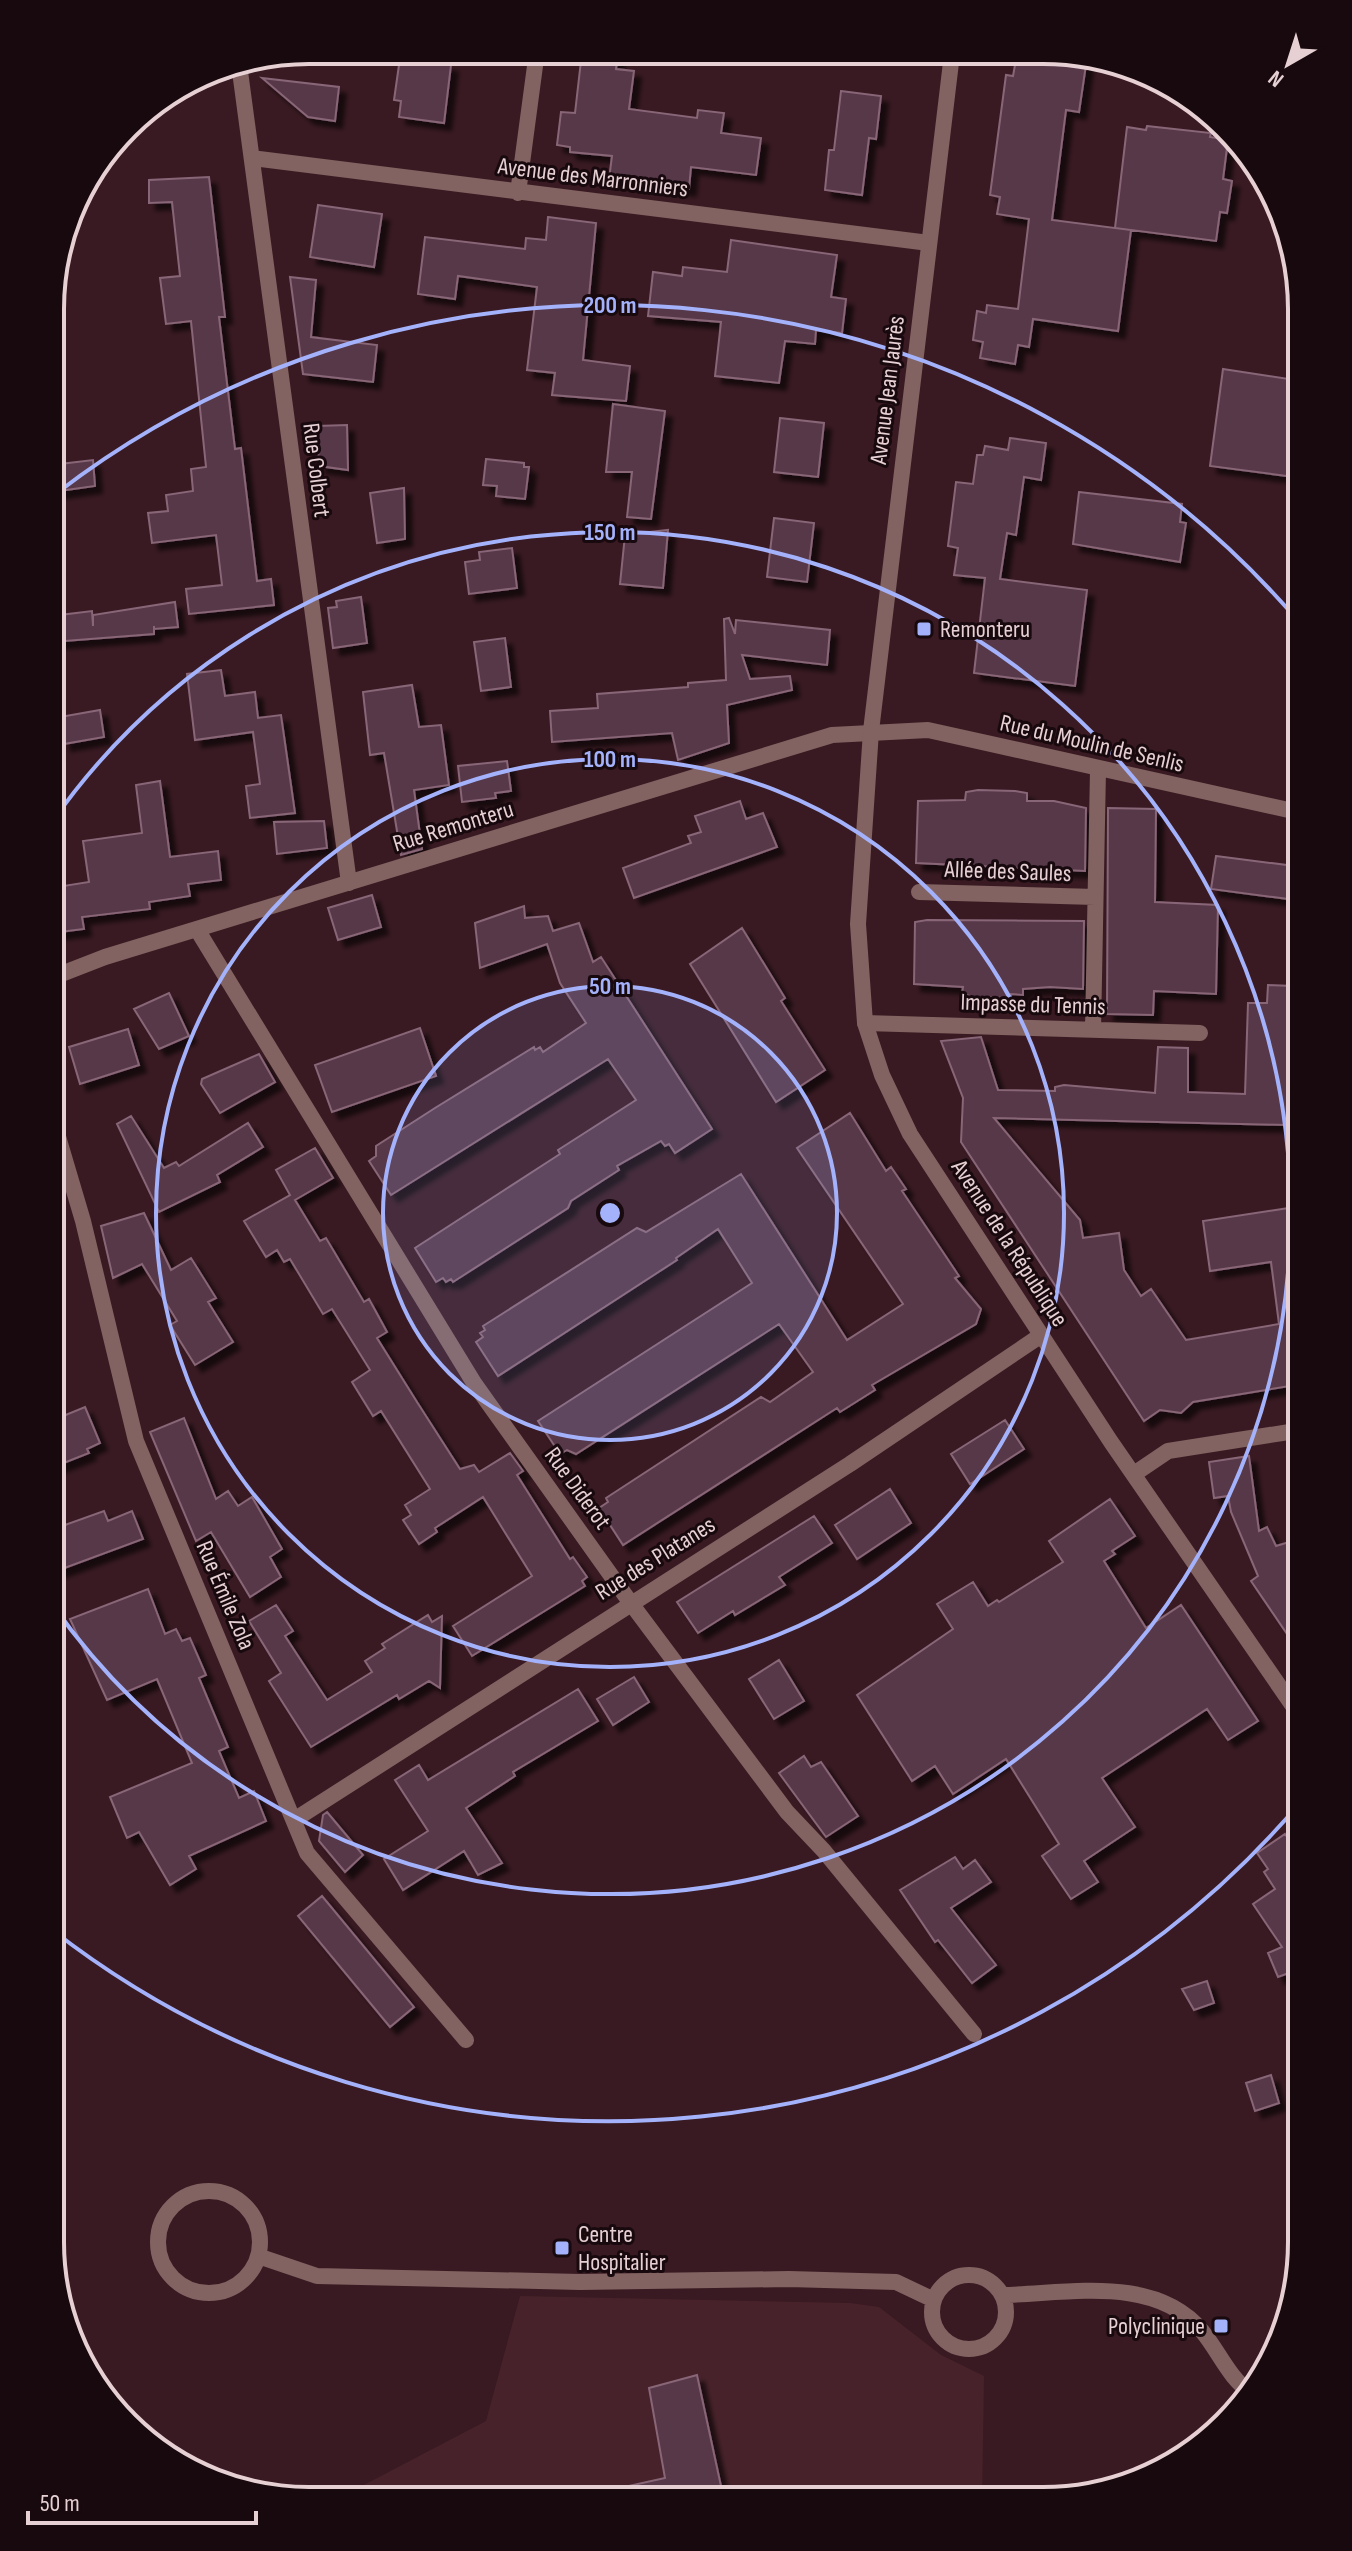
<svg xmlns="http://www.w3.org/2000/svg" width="1352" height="2551" viewBox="0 0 1352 2551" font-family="'Sofia Sans Condensed',sans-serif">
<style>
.built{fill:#47222a}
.building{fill:#573848;stroke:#867;stroke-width:2;filter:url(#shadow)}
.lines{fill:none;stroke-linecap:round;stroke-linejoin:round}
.minor{stroke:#826361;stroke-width:16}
.tertiary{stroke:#826361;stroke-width:16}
.ring{fill:none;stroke:#a4b2fc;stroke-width:4}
.poi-dot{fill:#a4b2fc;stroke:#17090d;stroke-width:3}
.labels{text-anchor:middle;stroke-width:6;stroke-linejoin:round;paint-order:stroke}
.street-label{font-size:24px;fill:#e6d0d4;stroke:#17090d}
.poi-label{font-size:24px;fill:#e6d0d4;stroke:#17090d;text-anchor:start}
.rim{fill:none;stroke:#e6d0d4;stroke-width:4}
.centre{fill:#a4b2fc;stroke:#17090d;stroke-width:4}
.ring-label{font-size:24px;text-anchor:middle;font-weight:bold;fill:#a4b2fc;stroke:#17090d;stroke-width:6;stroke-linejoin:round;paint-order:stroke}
</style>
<defs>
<filter id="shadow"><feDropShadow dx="7" dy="7" stdDeviation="2" flood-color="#0009"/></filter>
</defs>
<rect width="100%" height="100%" fill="#391a22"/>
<path class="built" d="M520,2296l330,7 29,4 62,48 43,21 -2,125 -645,-2 149,-78z"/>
<path class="building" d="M582,52l36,2 -2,15 18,2 -5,38 68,9 1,-8 26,3 -3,20 40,5 -5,37 -65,-8 -2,22 -80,-10 3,-23 -42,-4v-5l-13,-2 4,-33 14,1z
M1017,54l70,4 -8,54 -13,-2 -14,110 79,10 -13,101 -85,-12 -4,28 -11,-2 -3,19 -35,-6 3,-16 -10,-2 4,-29 9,2 1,-8 31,4 11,-90 -32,-5 3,-17 -10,-2 16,-120 7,1z
M400,58l51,7 -7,58 -45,-6 2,-16 -7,-1z
M262,78l77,9 -4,34 -27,-4z
M841,91l40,5 -5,43 -7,-1 -7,57 -37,-5 4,-40h5z
M1147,126l64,7 -1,4 18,3 -5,39 9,2 -5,32 -7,-1 -4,29 -101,-13 12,-101 19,3z
M209,177l16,140h-6l16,132 6,-1 16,133 14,-2 3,26 -85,9 -3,-25 36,-4 -6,-50 -64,8 -4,-30 20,-2 -2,-16 27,-4 -2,-22 15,-2 -15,-146 -25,3 -6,-46 20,-2 -8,-74 -23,1v-23z
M318,205l64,9 -8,53 -64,-10z
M548,217l48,6 -13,137 47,6 -4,35 -74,-6 3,-22 -28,-3 10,-83 -79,-11 -3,23 -37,-5 7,-57 100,12 1,-11 20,2z
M731,240l106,15 -6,42 15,2 -4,34 -26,-3 -1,14 -30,-3 -6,42 -64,-7 6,-54 -73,-6 5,-44 29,4 1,-9 44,5z
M290,277l26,3 -5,57 66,8 -4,37 -70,-8z
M1223,369l79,12v97l-92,-12z
M613,404l52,7 -14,108 -24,-2 5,-45h-26z
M780,418l44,5 -6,54 -44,-5z
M347,425l1,45 -29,-4 -2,-40z
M1010,438l36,5 -5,37 -17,-3 -8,58 -9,-2 -7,46 87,11 -12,96 -101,-13 11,-95 -31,-3 4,-27 -10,-2 8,-64 17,2 4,-29h6l2,-9 23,4z
M486,459l38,4v4h5l-4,32 -29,-3 1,-10 -14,-1z
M93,460l2,26 -43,6v-27z
M404,488l1,51 -28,4 -7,-50z
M1079,492l103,12 -2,18 6,1 -6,39 -107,-18z
M774,518l40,5 -7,59 -40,-5z
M668,530l-5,58 -43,-4 5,-49z
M512,548l5,40 -48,6 -4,-32 15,-2 -1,-8z
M361,597l6,46 -34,5 -5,-40 9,-1 -1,-6z
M175,602l3,25 -24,2v-3v8l-102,8v-26l40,-5 1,15v-11z
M729,618l6,16 1,-14 94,10 -3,35 -85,-10 8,24 40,-3 2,14 -65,15 2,38 -51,17 -6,-27 -120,9 -2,-31 48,-3 -1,-14 91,-7v-4l38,-3 -2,-61z
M505,638l6,49 -30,4 -7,-49z
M221,670l4,26 30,-4 3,26 23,-3 14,98 -45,5 -4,-32 14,-2 -7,-52 -58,8 -8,-66z
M412,685l7,42 22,-2 8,60 -35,5 8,59 -21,6 -17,-102 -14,2 -7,-63z
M100,710l4,27 -40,7 -4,-27z
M507,761l4,30 -16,2 1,5 -34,4 -4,-36z
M160,781l10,76 48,-6 3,29 -33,4 2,12 -41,6 1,7 -68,8 2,12 -33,4v-45l38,-6 -6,-41 59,-8 -6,-48z
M978,790l37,1 12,2v8h27l32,7 -1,63 -169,-8 2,-62 47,-1 1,-8z
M740,801l6,18 17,-6 14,34 -143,51 -11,-30 68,-25 -3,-7 13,-4 -6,-16z
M1108,808l48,1 -1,93 63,3 -2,89 -62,-3 -1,24 -46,-1z
M324,821l3,27 -50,6 -3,-32z
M1216,856l86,11v27l-6,-1v7l-85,-11z
M372,895l9,32 -43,13 -10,-32z
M524,906l1,12 23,-2 5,15 26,-8 14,39 8,-5 111,172 -37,24 -6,-9 -4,2 -4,-5 -44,25 2,4 -48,31 -3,7 -115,74 -2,-3 -5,3 -3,-4 -7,4 -21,-34 145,-94 -2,-4 78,-50 -28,-41 -217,136 -22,-34 7,-5v-10l59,-38 99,-61 1,3 5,-3 3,5 43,-29 -26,-40 -13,-39 -67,24 -5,-45z
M927,920l157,1 -1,68 -33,-2 -27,2v6l-12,-1v4l-37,-1 -12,-3 1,-7 -49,-3 1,-62z
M742,928l43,70 -4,3 44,69 -49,32 -86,-138z
M1268,985l25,1 -7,139 -292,-7 86,102 3,18 36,-5 5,37 17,26 10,-7 35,51 93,-16 -8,-62 -61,9 -7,-50 99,-15v178l-109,18 -12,11 -21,-3 -16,11 -183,-279 2,-44 -22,-57 40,-4 17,53 57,1v-4l9,-2 91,8 3,-46 30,1v44l57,2 3,-91h19z
M169,993l20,43 -30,13 -25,-40z
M420,1028l16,48 -104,36 -17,-47z
M128,1029l11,36 -59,19 -11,-37z
M259,1054l16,28 -55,31 -19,-29 1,-5z
M850,1113l36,58 5,-4 15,22 -4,2 57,85 -4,2 26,31 -5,15 -104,61 3,5 -35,22 -3,-4 -214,137 -24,-37 9,-6 -2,-4 155,-101 9,5 43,-30 -34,-48 -203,130 -9,-4 -7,4 -22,-33 214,-138 -34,-54 -42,29 1,2 -179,116 -22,-34 7,-5 -3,-4 5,-3 -2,-4 154,-98 9,4 95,-58 106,166 56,-36 -106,-156z
M131,1116l33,52 12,-6 3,4 69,-43 15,24 -46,28 3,7 -61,30 -42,-88z
M315,1148l18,30 -38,22 25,41 6,-3 38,64 5,-3 18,33 -10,6 40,64 43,67 14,-4 5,7 31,-19 13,18 -6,4 53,84 3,-2 14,20 -5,4 3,5 -113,70 -19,-30 79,-50 -49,-79 -48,31 2,4 -18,12 -16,-24 8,-5 -6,-10 25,-16 -49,-78 -8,5 -21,-34 18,-12 -38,-61 -9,5 -33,-55 -6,3 -7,-12 -11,7 -22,-36 46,-26 -14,-25z
M144,1213l27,57 20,-12 25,40 -8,4 25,40 -38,23 -25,-40 7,-4 -35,-57 -29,14 -12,-52z
M85,1407l15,36 -13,6 2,4 -38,15v-47z
M184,1418l32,81 12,-8 10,15 14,-9 30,52 -12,8 11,20 -31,20 -39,-65 -15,9 -46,-109z
M1005,1420l19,29 -54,35 -19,-30z
M1249,1456l10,75 8,-4 9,19 26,-8v118l-51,-75 7,-5 -27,-64 -3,-16 -14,2 -5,-36z
M890,1489l21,34 -54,36 -22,-34z
M1110,1499l25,37 -23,15 3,3 -11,7 42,67 35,-23 77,116 -30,19 -21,-31 -105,69 33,49 -51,34 14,21 -27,17 -29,-43 17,-12 -53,-85 -53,35 -18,-28 -23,15 -55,-86 96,-66 -16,-25 36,-22 15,24 9,-6 2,2 64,-40 -14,-21z
M104,1511l4,10 24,-10 11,28 -92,34v-43z
M814,1516l18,27 -53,34 6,8 -50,30 -2,-4 -35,22 -21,-31z
M148,1589l17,45 11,-5 6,12 8,-3 16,37 -7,3 29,69 -9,4 20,47 15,-7 12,30 -77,35 7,13 -26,16 -31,-53 -12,6 -17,-41 82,-34 -35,-84 -50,21 -37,-81z
M276,1605l17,26 -8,5 42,64 45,-28 -7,-11 20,-13 -3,-4 46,-29 4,7 10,-6 -2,72 -11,-7 -30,18 -2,-4 -86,52 -42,-66 12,-8 -32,-52z
M779,1660l25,41 -30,18 -25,-40z
M634,1677l15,25 -36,23 -16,-26z
M578,1689l20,32 -85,51 2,4 -49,32 36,55 -24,12 -14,-24 -61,39 -19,-31 44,-28 -33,-51 24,-15 9,15z
M804,1756l7,11 10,-5 37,54 -32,21 -47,-64z
M327,1812l36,43 -18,17 -26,-31 4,-26z
M1285,1834l17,24v118l-5,-6 -19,7 -10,-24 14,-6 -29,-43 22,-15 -11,-17 4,-3 -11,-16z
M955,1857l8,12 12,-9 16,22 -40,26 45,57 -24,18 -34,-43 -3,2 -35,-52z
M322,1896l92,111 -24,20 -92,-111z
M1207,1981l7,22 -20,7 -12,-21z
M1271,2075l8,28 -24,8 -9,-28z
M697,2375l27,125h-108l-1,-11 50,-11 -16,-90z"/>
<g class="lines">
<path class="minor" d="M239,64l110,819
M252,158l677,85
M518,193l19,-142
M919,892l176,5
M198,931l276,452 156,219 157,210 37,39 150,183
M51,978l54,-21 727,-222 96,-5 374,83
M865,1023l335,10
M1093,1030l5,-260
M51,1113l32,108 53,220 171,412 159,187
M1134,1474l34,-23 134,-21
M294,1820l556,-356 190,-128
M158 2242a51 51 0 1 1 102 0a51 51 0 1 1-102 0Z
M258,2256l59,20 263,6 209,-3 107,3 38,18
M932 2312a37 37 0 1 1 74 0a37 37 0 1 1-74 0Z
M1002,2295c65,-1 153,-21 200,36 18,22 26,46 50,63"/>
<path class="tertiary" d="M952,54l-81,677 -13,193 7,99 17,52 28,59 201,308 191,277"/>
</g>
<circle cx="610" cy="1213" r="227" fill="#a4b2fc" fill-opacity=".12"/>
<g class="ring">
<circle cx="610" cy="1213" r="227"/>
<circle cx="610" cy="1213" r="454"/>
<path d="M52 822A681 681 0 1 1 52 1604"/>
<path d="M1300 1803A908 908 0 0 1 51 1929M57 493A908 908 0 0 1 1300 623"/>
</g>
<g class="poi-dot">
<rect x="916" y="621" width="16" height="16" rx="4"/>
<rect x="554" y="2240" width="16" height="16" rx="4"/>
<rect x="1213" y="2318" width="16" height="16" rx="4"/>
</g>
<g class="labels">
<g class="street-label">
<text transform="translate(593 177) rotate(7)" y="8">Avenue des Marronniers</text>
<text transform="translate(887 390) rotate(-83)" y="8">Avenue Jean Jaurès</text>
<text transform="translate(317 470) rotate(83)" y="8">Rue Colbert</text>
<text transform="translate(1092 743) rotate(13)" y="8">Rue du Moulin de Senlis</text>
<text transform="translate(453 826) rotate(-17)" y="8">Rue Remonteru</text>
<text transform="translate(1008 871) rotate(2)" y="8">Allée des Saules</text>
<text transform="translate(1033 1004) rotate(2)" y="8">Impasse du Tennis</text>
<text transform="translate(1010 1243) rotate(57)" y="8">Avenue de la République</text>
<text transform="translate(578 1488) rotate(54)" y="8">Rue Diderot</text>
<text transform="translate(655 1558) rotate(-32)" y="8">Rue des Platanes</text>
<text transform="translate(226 1595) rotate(67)" y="8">Rue Émile Zola</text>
</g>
<g class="poi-label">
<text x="940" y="637">Remonteru</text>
<text x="578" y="2242">Centre<tspan x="578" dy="28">Hospitalier</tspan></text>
<text x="1205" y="2334" text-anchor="end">Polyclinique</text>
</g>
</g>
<path d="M0 0H1352V2551H0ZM309 64H1043A245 245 0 0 1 1288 309V2242A245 245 0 0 1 1043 2487H309A245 245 0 0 1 64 2242V309A245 245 0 0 1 309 64Z" fill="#17090d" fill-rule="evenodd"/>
<path class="rim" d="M309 64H1043A245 245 0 0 1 1288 309V2242A245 245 0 0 1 1043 2487H309A245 245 0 0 1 64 2242V309A245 245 0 0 1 309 64Z"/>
<circle cx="610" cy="1213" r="12" class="centre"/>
<g class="ring-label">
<text x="610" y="313">200 m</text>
<text x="610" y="540">150 m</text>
<text x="610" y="767">100 m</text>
<text x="610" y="994">50 m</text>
</g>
<g transform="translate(1288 64) rotate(219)" stroke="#17090d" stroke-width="6" paint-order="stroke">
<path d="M0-6L14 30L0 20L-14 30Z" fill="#e6d0d4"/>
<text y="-12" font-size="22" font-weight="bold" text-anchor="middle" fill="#e6d0d4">N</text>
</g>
<path d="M28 2511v12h228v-12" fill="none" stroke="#e6d0d4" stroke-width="4"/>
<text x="40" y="2511" font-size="24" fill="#e6d0d4" stroke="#17090d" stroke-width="6" paint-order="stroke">50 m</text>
</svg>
